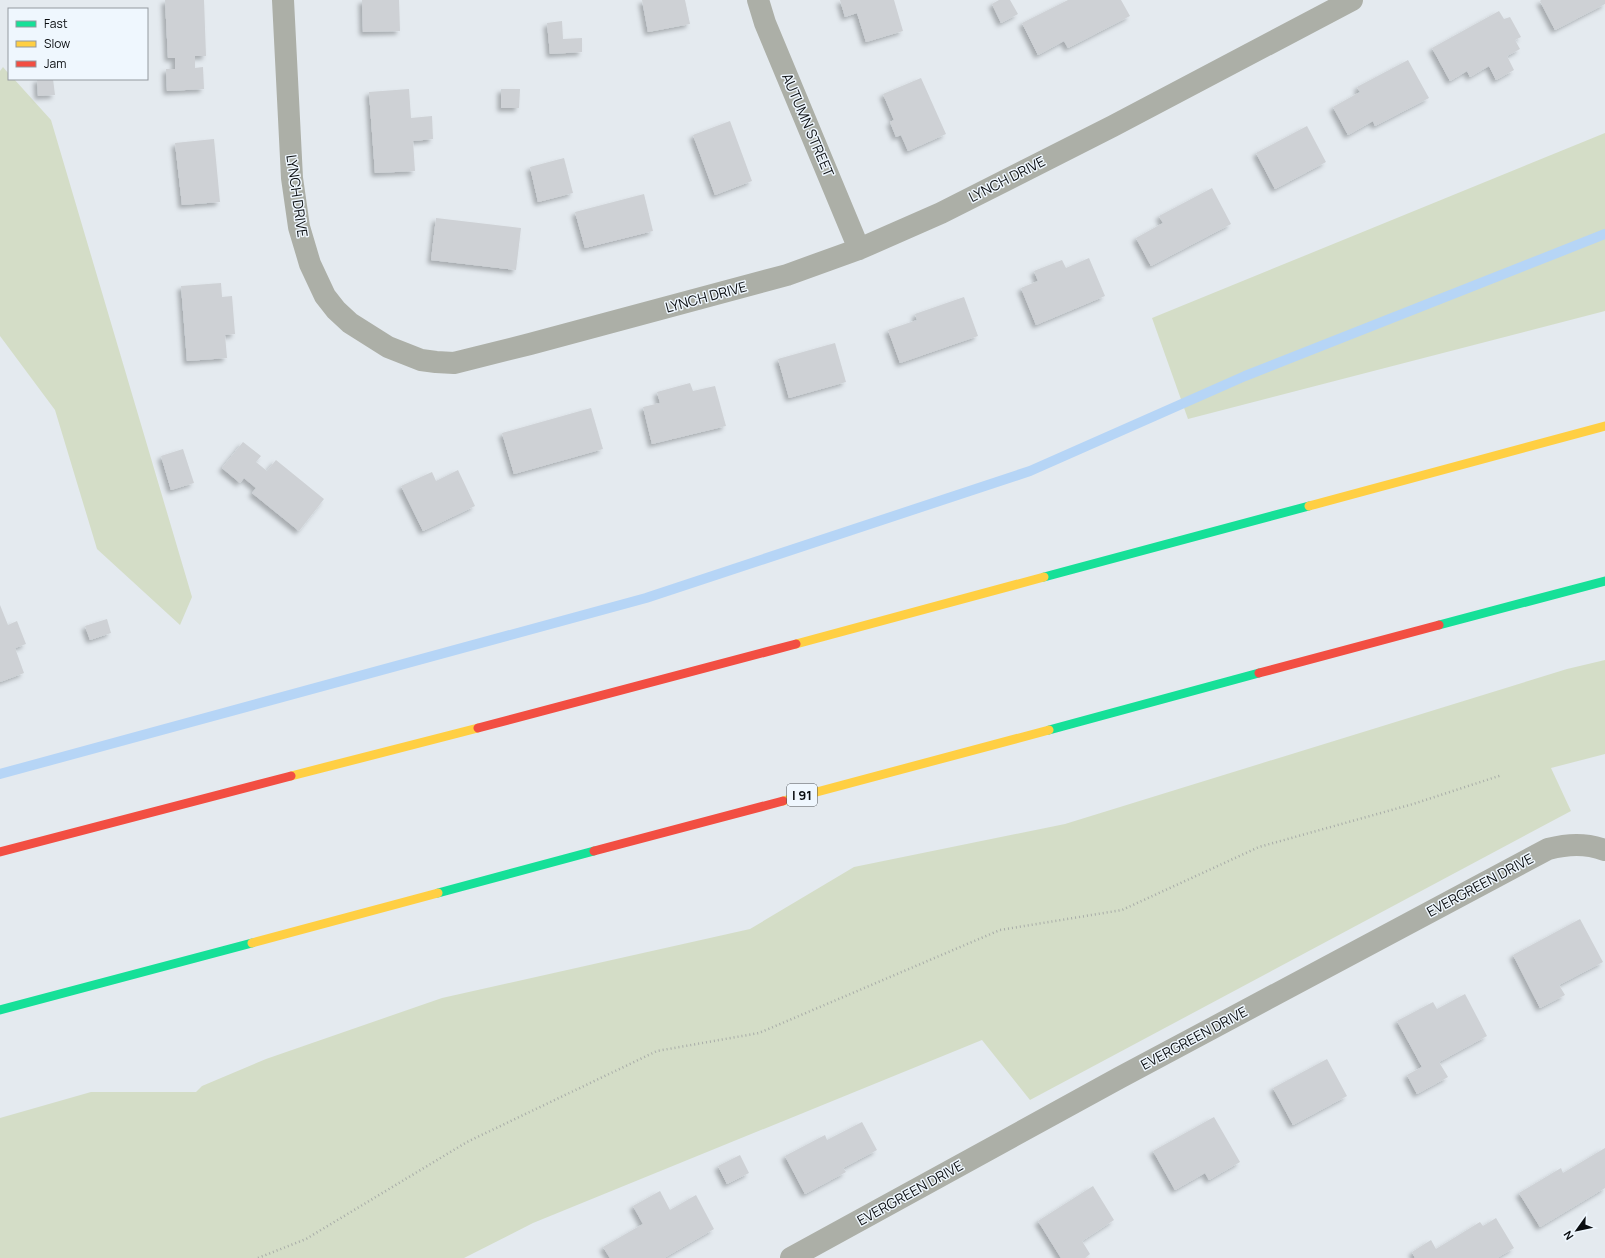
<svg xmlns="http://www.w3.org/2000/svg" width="1605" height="1258" viewBox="0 0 1605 1258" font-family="Manrope,sans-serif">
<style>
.green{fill:#d4ddc7}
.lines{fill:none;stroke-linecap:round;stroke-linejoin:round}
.stream{stroke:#b6d5f6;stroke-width:10}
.building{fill:#ced1d5;filter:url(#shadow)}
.path{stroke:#a8aca8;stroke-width:2.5;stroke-dasharray:1 3;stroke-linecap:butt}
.street{stroke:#acafa7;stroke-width:22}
.fast{stroke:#16e098;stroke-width:9}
.slow{stroke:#ffcf43;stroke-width:9}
.jam{stroke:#f24e42;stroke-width:9}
.labels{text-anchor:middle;stroke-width:3;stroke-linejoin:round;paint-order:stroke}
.shield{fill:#eff7fe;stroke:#4f5357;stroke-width:1}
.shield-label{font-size:13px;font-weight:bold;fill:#0a0d10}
.street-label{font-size:14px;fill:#0a0d10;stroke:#eff7fe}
</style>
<defs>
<filter id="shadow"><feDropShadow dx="-3.5" dy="3.5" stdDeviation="2" flood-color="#0004"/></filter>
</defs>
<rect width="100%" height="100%" fill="#e4eaef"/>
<path class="green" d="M3,67l6,7v5h5l37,41 141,477 -12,28 -83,-76 -42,-139 -55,-74v-265z
M1605,133v178l-417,108 -36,-101z
M1605,660v94l-54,14 20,43 -541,289 -48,-60 -449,183 -69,35h-464v-140l91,-26h105l6,-6 64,-27 176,-61 308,-69 104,-62 211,-43 502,-155z"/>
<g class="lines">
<path class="stream" d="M0,774l646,-176 384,-127 215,-95 360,-142"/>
</g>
<path class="building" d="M165,0h39l2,56h-11v12l8,-1 1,22 -37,2 -1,-22h9v-11h-7z
M362,0h37l1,31 -37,1z
M642,0h43l5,24 -42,8z
M840,0h54l9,31 -37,11 -9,-29 -12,4z
M999,0h11l8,14 -17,9 -9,-19z
M1068,0h53l9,16 -62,32 -4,-7 -26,14 -16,-32z
M1541,0h64v4l-50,26 -15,-29z
M1499,11l5,8 6,-2 11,20 -6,3 5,9 -13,7 7,14 -18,10 -7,-14 -19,11 -3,-6 -17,10 -18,-33z
M562,21l1,18 19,-1v14l-32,2 -3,-31z
M1408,60l21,38 -54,28 -2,-5 -25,14 -15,-28 27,-15 -3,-5z
M921,78l25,56 -38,17 -7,-16 -5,2 -6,-15 4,-2 -11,-26z
M37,79h16l2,16 -17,1z
M409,89l2,29 21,-2 1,23 -20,2 2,30 -40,2 -6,-81z
M501,89h19l-1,19h-18z
M730,121l22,60 -37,14 -22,-60z
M1307,126l19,36 -51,27 -19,-36z
M214,139l6,63 -38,3 -7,-62z
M564,158l9,35 -35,9 -8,-35z
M1212,188l19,36 -80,42 -15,-28 27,-15 -4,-7z
M644,194l9,37 -68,17 -10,-36z
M436,218l85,10 -5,42 -85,-10z
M1089,258l16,38 -69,29 -15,-37 17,-7 -4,-10 28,-11 4,8z
M221,283l1,14 10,-1 3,38 -10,1 2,23 -40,3 -6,-75z
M964,297l14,39 -78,27 -12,-33 29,-10 -2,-6z
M835,343l11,39 -57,16 -11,-39z
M690,383l3,8 22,-5 11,40 -74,18 -9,-37 17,-4 -3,-11z
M591,408l12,41 -89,25 -12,-41z
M243,442l18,14 -5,6 11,9 9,-11 48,39 -25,32 -47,-38 4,-5 -12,-10 -4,5 -18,-15z
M183,449l11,34 -23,7 -10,-34z
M458,470l17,36 -52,25 -22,-45 31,-14 4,9z
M0,605l8,20 9,-4 9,23 -11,4 9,25 -24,9z
M107,619l4,14 -21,7 -5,-14z
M1580,919l23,43 -44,23 6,10 -25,13 -27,-53z
M1465,994l22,42 -48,26 9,15 -31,17 -10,-19 15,-8 -25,-46 36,-19 4,7z
M1327,1059l20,37 -54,29 -20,-37z
M1214,1117l26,45 -31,18 -4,-7 -30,17 -22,-39z
M862,1122l15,28 -34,18 3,4 -41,22 -20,-38 40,-21 2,5z
M1605,1148v40l-65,39 -21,-34 42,-25 2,5z
M740,1155l9,18 -22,11 -9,-18z
M1093,1186l21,34 -32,21 8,13 -5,4h-24l-23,-37z
M660,1191l10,19 26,-15 18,34 -50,29h-54l-7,-11 40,-23 -10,-18z
M1496,1218l18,30 -17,10h-82l-3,-6 19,-12 5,9 44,-27 3,4z"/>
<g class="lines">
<path class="path" d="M258,1258l48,-19 161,-97 190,-91 102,-18 241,-103 122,-20 137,-63 154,-43 89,-29"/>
<path class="street" d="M283,0l9,178 7,49 11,37 15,32 11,14 14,13 38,24 33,13 15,2 18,1 76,-19 257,-69 72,-26 82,-36 172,-87 239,-126
M758,0l7,23 94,226
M791,1258l328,-180 429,-229c20,-5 37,-6 57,1"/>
<path class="fast" d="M1044,577l265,-71
M1439,625l166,-44
M1049,730l210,-57
M438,893l156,-42
M0,1010l252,-67"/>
<path class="slow" d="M1309,506l296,-80
M796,644l248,-67
M291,776l187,-48
M783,801l266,-71
M252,943l186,-50"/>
<path class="jam" d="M1259,673l180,-48
M478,728l318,-84
M594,851l189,-50
M0,852l291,-76"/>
</g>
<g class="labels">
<rect class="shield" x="787" y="784" width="30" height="22" rx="3"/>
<g class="shield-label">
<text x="802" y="800">I 91</text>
</g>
<g class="street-label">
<text transform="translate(808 125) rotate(67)" y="5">AUTUMN STREET</text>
<text transform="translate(1007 179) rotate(-27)" y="5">LYNCH DRIVE</text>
<text transform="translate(297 196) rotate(82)" y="5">LYNCH DRIVE</text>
<text transform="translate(706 297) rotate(-15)" y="5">LYNCH DRIVE</text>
<text transform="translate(1480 885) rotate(-28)" y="5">EVERGREEN DRIVE</text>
<text transform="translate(1194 1038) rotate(-28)" y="5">EVERGREEN DRIVE</text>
<text transform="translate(910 1193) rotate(-29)" y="5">EVERGREEN DRIVE</text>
</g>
</g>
<rect x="8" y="8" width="140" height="72" fill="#eff7fe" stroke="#93999f"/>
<rect x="16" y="21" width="20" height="6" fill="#16e098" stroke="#93999f"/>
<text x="44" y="28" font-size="12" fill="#0a0d10">Fast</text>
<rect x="16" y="41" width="20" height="6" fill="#ffcf43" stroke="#93999f"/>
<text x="44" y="48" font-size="12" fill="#0a0d10">Slow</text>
<rect x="16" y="61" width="20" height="6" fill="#f24e42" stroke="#93999f"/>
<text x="44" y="68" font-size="12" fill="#0a0d10">Jam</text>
<g transform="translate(1577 1230) rotate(237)" stroke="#eff7fe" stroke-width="3" paint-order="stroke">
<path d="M0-3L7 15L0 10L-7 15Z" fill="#0a0d10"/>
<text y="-6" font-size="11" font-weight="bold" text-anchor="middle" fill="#0a0d10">N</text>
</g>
</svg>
